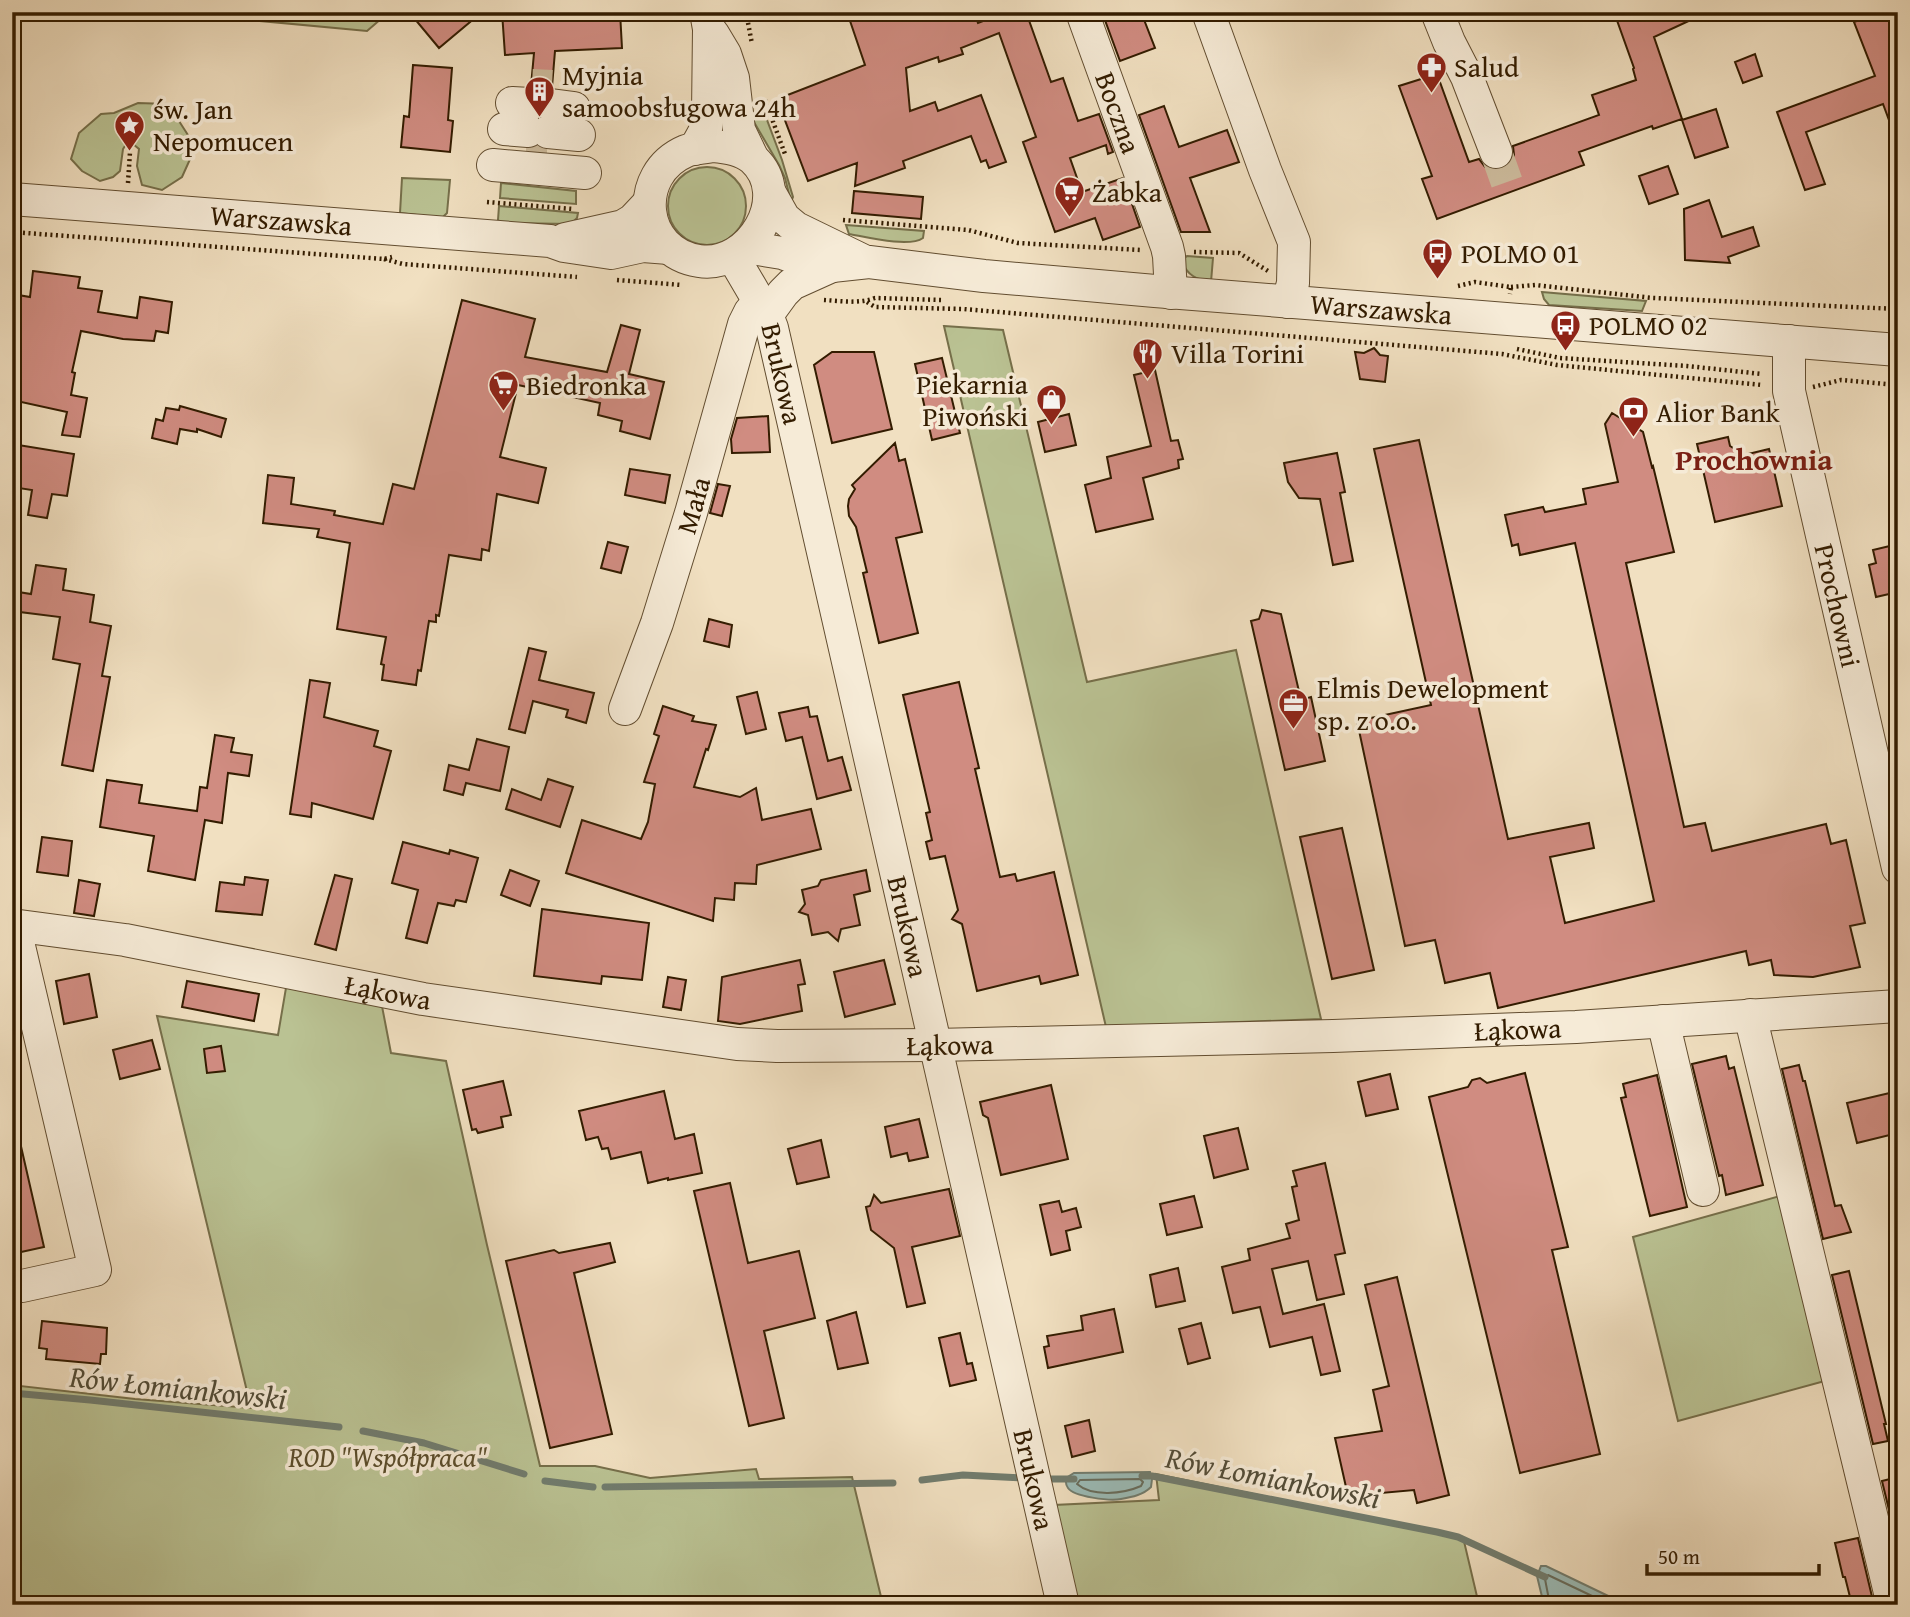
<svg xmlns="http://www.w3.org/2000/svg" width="1910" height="1617" viewBox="0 0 1910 1617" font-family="'Gentium Book Plus',serif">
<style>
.green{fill:#bac293;stroke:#766f4a;stroke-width:2}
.water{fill:#9bbcb8;stroke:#717c6e;stroke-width:2}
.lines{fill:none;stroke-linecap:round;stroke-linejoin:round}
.shore{stroke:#676c5c;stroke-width:2}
.stream{stroke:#717c6e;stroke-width:7}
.building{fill:#d08c81;stroke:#331c00;stroke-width:2}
.minor-tunnel{stroke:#cbb99a;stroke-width:32;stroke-dasharray:32 16;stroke-linecap:butt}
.minor-casing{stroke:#624d30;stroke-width:34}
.path{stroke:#331c00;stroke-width:4.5;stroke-dasharray:2 3.5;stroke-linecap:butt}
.minor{stroke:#f6ebd7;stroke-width:32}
.labels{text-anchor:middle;stroke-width:7;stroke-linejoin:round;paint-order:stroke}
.poi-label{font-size:28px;fill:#331c00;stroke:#f6ebd7;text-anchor:start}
.street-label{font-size:28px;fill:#331c00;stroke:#f6ebd7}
.park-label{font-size:28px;font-style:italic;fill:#5c4e2c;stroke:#f6ebd7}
.neighbourhood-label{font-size:30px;font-weight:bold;fill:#7a1f14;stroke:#f6ebd7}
.water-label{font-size:30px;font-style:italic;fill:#524c37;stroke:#f6ebd7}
</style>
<rect width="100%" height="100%" fill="#f1e0c1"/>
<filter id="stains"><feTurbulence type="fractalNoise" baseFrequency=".00286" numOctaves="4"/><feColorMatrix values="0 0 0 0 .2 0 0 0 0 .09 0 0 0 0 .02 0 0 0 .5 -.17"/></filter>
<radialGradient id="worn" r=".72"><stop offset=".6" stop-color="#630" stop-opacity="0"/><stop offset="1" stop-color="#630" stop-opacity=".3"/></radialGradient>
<path class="green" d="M165,12h224l-22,19z
M138,103l30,1 20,31 3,22 -9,20 -20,13 -20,-5 -5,-19 2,-17 -6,-5 -8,2 -2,3 -3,22 -7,6 -13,4 -18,-10 -11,-12 8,-26 22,-19 13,-1z
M752,116h12l3,4 15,40 11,37 -2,5 -6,-24 -6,-13 -28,-48z
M668 206a39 39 0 1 1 78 0a39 39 0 1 1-78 0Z
M402,178l48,2 -3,33 -5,5 -42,-5z
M501,183l75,8v13l-76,-6z
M499,206l79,7 -1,5 -6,6 -68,-1 -5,-3z
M846,225l78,6 -1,7c-14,10 -57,-1 -74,-4z
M1187,256l26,2 -2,24c-15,-3 -23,-6 -30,-21z
M1542,292l104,9 -4,10 -93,-6 -5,-6z
M944,326l59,4 84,352 149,-32 85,369 -215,8z
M287,982l94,19 10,52 55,8 41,184 53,221h55l55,12 106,-9 3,10 93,-2 31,128h-871v-220l123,14 116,9 -94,-392 121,19z
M1787,1194l45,185 -154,42 -45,-184z
M1156,1474l307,63 16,68h-401l-24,-100 105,-5z"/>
<path class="water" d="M1150,1472l2,7 -1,8c-8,8 -19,10 -30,12 -11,2 -47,-2 -53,-11 -3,-4 -2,-5 -2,-10l8,-5z
M1541,1566h5l81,39h-83l-7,-29z"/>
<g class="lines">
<path class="shore" d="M1140,1479l3,3 -2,4c-18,8 -49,11 -64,-2l3,-4z
M1550,1605l-5,-26 3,-4 63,30"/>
<path class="stream" d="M12,1393l78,7 249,27
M363,1431l61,12 100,31
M1142,1476h10l285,56 21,5 87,40
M1044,1479h30
M922,1480l41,-5 62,3
M545,1481l48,6
M605,1487l288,-4"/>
</g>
<path class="building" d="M409,12h73l-43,36z
M502,12h118l2,36 -67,3 -3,36 -11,3 -10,-4 3,-33 -29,2z
M847,12h127l4,11 29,-11h19l25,70 12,-4 15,43 21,-7 14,38 -5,2 -2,-9 -36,13 12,34 41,-14 17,49 -37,13 -8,-22 -40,14 -32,-90 13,-5 -37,-104 -38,15 2,6 -24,8 -1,-5 -32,11 4,43 25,-9 3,9 43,-16 25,67 -17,6 -3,-8 -5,2 -10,-26 -68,25 2,7 -50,18 2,-23 -49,18 -25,-66 2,-19 80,-31z
M1102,12h39l14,36 -35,13z
M1614,12h94l-54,25 28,82 -29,10 -1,-3 -73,26 5,13 -147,54 -15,-40 10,-3 -33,-90 38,-12 32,88 10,-3 6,8 9,3 8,-1 9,-6 3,-8 -1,-9 86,-31 -7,-20 44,-15 -3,-11 1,-1z
M1880,12h18v127h-2l-13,-35 -77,28 19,52 -20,6 -28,-78 98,-36 -21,-54z
M1755,54l7,22 -19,7 -8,-21z
M413,65l39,3 -4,52 5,1 -3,31 -49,-5 3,-31 5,1z
M1164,106l15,41 48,-17 12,32 -49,16 20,54h-29l-42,-117z
M1716,109l12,38 -33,11 -13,-38z
M1668,166l10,28 -29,10 -10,-28z
M854,191l69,6 -2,22 -69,-6z
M1709,200l13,37 31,-10 6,19 -31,11 2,6 -45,-3 -1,-51z
M33,271l47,6 -2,11 24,3 -4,21 39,6 3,-21 32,5 -4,31 -12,-2 -2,10 -31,-2 -42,-8 -9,41 3,1 -4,22 16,3 -7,39 -18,-2 5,-23 -55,-12v-69l6,-36 12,2z
M462,300l73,19 -10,38 82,15 14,-47 19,5 -11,44 35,8 -14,57 -30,-8 2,-10 -24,-6 2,-12 -82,-18 -18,72 46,11 -8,35 -41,-9 -8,57 -7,-2 -1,11 -32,-5 -10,61 -3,-1v7l-7,-1 -8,50 -3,-1 -2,15 -34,-5 2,-15 -3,-1 5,-27 -49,-8 13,-86 -33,-6 2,-8 -56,-6 5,-48 26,3 -3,26 44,7 -1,4 49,9 10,-40 21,5z
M1374,348l6,7 8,1 -3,26 -25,-3 -5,-27 9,1z
M832,352h42l18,77 -60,14 -18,-78z
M942,358l18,75 -28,7 -17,-76z
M1155,370l16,71 7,-1 5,19 -5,1 1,8 -36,10 10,41 -57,13 -11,-47 26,-7 -4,-21 44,-11 -17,-71z
M180,406l46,13 -5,18 -24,-8v3l-17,-3 -3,15 -25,-6 4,-19 7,2 3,-13 13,2z
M1612,413l31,19 9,35 1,-1 21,86 -48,11 58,264 21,-4 7,28 114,-27 5,20 15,-4 19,83 -15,3 10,41 -47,10 -39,-2 -3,-15 -22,5 -3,-14 -248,57 -8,-35 -45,10 -10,-43 -30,6 -48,-225 74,-16 -57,-256 45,-9 89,399 81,-16 5,25 -44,9 15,66 89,-22 -79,-358 -55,12 -2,-11 -6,2 -7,-31 38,-8 2,5 41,-8 -3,-15 35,-7 -13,-58z
M1069,414l7,31 -31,7 -7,-30z
M768,416l2,36 -38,1 -1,-14 6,-21z
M1728,437l2,9 14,9 25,-6 13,57 -67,16 -18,-78z
M895,443l4,18 6,-2 17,73 -26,6 22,95 -39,10 -16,-70 4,-1 -11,-45 -7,-11 -1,-10 1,-7 6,-10 -3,-4z
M12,444l62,10 -7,42 -15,-2 -5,24 -19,-3 4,-25 -20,-3z
M1337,453l8,39 -5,1 13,68 -20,4 -13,-66 -21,-1 -11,-16 -4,-19z
M630,469l40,6 -5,28 -40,-8z
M718,484l12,2 -8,30 -12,-3z
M608,542l20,5 -7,26 -20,-5z
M1898,544v48l-22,5 -7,-32 7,-2 -3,-13z
M36,565l30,4 -3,21 31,5 -4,27 21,4 -9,50 8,1 -17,94 -31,-6 18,-101 -27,-5 7,-42 -48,-6v-20l19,3z
M1262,610l19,4 20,86 10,-3 14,64 -40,9 -34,-149 8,-2z
M709,619l23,6 -3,22 -25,-6z
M529,648l17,4 -7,28 55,13 -8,30 -20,-6 2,-7 -35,-9 -8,32 -16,-4z
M310,680l20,3 -6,34 54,14 -4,15 17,5 -18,68 -61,-16 -1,14 -21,-3z
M959,682l20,86 -4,1 25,108 15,-3 2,7 37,-9 24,103 -37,9 -2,-8 -62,15 -15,-67 -10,-5 6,-9 -13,-54 -15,3 -4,-17 6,-2 -6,-27 4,-1 -27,-117z
M757,692l9,37 -20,5 -9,-37z
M663,706l31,10 -2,5 24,4 -8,25 -2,-1 -12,38 46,10 16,-9 6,32 49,-11 10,40 -64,16 -1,19 -21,-1 -1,17 -19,-2 -2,23 -147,-48 16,-53 59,19 7,-17 7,-38 -11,-2 15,-46 -5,-2z
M808,707l2,10 7,-1 11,45 14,-4 9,33 -34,9 -15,-62 -16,4 -7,-28z
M215,735l19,3 -3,14 21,3 -3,21 -21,-3 -6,50 -17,-3 -10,60 -47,-9 6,-35 -54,-9 7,-47 35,5 -3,18 58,8 3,-24 7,1z
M477,739l32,8 -9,44 -34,-8 -3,12 -19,-5 5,-25 20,5z
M548,779l25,8 -13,40 -54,-18 6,-20 29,11z
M1342,828l32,142 -42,9 -32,-142z
M42,837l30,4 -4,35 -31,-4z
M403,842l46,12 1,-4 28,8 -12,44 -10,-2 -2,6 -16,-3 -11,40 -21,-5 12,-48 -26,-7z
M510,870l29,11 -9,25 -29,-11z
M866,870l4,21 -16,4 6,30 -19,4 -3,12 -10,-9 -16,3 -4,-20 -9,-3 6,-8 -3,-14 16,-4 3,-6z
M335,875l17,4 -16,71 -21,-6z
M245,877l23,3 -6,35 -46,-4 4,-29 24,3z
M79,880l21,4 -6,32 -20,-3z
M542,909l107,14 -7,57 -40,-4 -1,8 -67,-8z
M800,960l5,24 -7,1 4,26 -62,13 -22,-3 4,-44z
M884,960l11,44 -50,13 -11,-45z
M89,974l8,43 -33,7 -8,-43z
M668,977l18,3 -5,30 -18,-3z
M187,981l72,13 -5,27 -72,-14z
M152,1040l8,29 -40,10 -7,-29z
M221,1046l4,25 -18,2 -3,-24z
M1726,1056l3,13 5,-2 29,118 -37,10 -4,-20 -3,1 -27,-112z
M1799,1065l4,16h2l30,125 6,-1 10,27 -28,7 -41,-170z
M1525,1073l43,174 -16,3 48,204 -80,19 -91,-376 39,-10 4,-7 8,-2 7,5z
M1390,1074l8,35 -32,7 -8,-34z
M1657,1075l30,132 -37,9 -29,-118 5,-1 -3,-13z
M503,1081l8,34 -10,2 2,10 -25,6 -2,-4 -4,1 -9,-40z
M1051,1085l17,74 -67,16 -13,-57 -5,-3 -3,-13z
M664,1091l11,48 19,-5 8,39 -34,7v-2l-20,5 -7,-31 -30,7 -3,-11 -6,1 -4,-12 -12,3 -7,-29z
M1898,1091v42l-41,10 -10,-40z
M919,1119l9,38 -19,4 -2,-8 -16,4 -6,-30z
M1238,1128l10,41 -34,9 -10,-42z
M821,1140l8,37 -32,7 -9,-35z
M20,1142l24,105 -32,7v-111z
M1325,1163l20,90 -10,2 9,39 -27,6 -9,-39 -36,8 11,45 41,-10 16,67 -19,4 -9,-38 -42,10 -10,-40 -27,6 -11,-46 28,-7 -2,-11 42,-11 -4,-14 13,-4 -7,-33 5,-1 -4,-15z
M730,1183l18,80 51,-12 16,67 -51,13 20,87 -35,8 -55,-235z
M949,1189l11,47 -48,11 13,56 -18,4 -13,-59 -23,-18 -5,-23 4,-1 4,-11 7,8z
M1194,1196l8,31 -35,8 -7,-31z
M1059,1201l3,11 14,-4 5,19 -15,4 4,19 -19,5 -11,-50z
M610,1243l5,19 -41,11 38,161 -62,14 -44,-187 48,-11 5,3z
M1178,1268l7,33 -29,6 -6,-32z
M1849,1271l37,153h-2l4,17 -15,3 -41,-169z
M1397,1277l52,218 -32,8 -3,-13 -66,6 -13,-58 47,-7 -9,-41 16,-4 -24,-101z
M1114,1309l9,43 -75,16 -4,-21 5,-1 -2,-10 36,-6 -2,-14z
M856,1312l12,51 -30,6 -11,-48z
M42,1321l65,7 -1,26h-5l-1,10 -54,-5 1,-10 -8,-1z
M1201,1323l9,35 -22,6 -9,-35z
M960,1333l7,31 5,-1 4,17 -26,6 -11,-48z
M1089,1420l6,31 -23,6 -7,-31z
M1898,1477v70l-16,-66z
M1858,1538l16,67h-22l-7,-28h-2l-8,-34z"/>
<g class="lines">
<path class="minor-tunnel" d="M532,85l20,1
M526,151l21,1
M1496,152l15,42"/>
<defs>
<g id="minor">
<path id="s1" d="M1082,12l85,235 2,9 2,37"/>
<path d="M1208,12l57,158 29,72 -1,41 -5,19"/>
<path d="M1437,12l12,30 18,35 29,75"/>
<path d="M713,34l12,20 8,24 6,52 13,27"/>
<path d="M512,103l18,1"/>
<path d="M551,105l23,3"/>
<path d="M504,129l24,2"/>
<path d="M548,132l31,3"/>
<path d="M713,146c13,1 29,3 40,13 41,37 -3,110 -54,102 -59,-9 -67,-87 -13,-110 8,-3 18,-3 27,-5z"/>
<path d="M695,149l11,-20 2,-16 1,-84 -3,-17"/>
<path d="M493,165l92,8"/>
<path d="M770,193l14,25 12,10 70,34"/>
<path id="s2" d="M12,199l538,42 14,5 47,7 32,-7 26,2"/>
<path d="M565,239l58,-13 10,-6 16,-17"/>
<path id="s3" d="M746,247l36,6 28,10 22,3 37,-4 115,14 171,15 743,59"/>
<path id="s4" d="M733,257l34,58 5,13 291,1277"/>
<path d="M767,315l16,-22 9,-9 40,-18"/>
<path id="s5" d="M1789,341v50l109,477"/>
<path id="s6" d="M625,709l32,-86 34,-110 53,-189 6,-12 9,-10"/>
<path id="s7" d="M12,925l113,15 298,59 314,45 40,2 158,-1 398,-9 243,-9 322,-21"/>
<path d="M14,925l81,345 -73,16"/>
<path d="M1750,1015l143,590"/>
<path d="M1663,1021l40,169"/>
</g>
</defs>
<use href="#minor" class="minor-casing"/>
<path class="path" d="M746,12l6,32
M765,100l20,54
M128,183l2,-31
M487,202l86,7
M843,220l125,10 50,13 122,7
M12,232l372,27 8,-2
M1194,252l45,1 29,18
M384,259l19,5 174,13
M617,280l65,5
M1458,286l17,-4 36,5 -1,7
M1511,287l24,-2 118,13 245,11
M824,300c17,1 35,4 51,-2l66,2
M867,302l8,5 88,2 539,45 55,11 205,20
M1517,349l43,9 127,8 75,8
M1813,387l28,-7 57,5"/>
<use href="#minor" class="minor"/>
</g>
<defs>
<symbol id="pharmacy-pin" viewBox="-11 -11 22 30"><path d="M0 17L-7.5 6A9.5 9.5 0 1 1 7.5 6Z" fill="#8f2418" stroke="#f6ebd7"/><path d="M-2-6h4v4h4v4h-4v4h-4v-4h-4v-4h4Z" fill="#fff"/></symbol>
<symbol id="building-pin" viewBox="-11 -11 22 30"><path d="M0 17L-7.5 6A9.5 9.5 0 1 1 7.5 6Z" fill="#8f2418" stroke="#f6ebd7"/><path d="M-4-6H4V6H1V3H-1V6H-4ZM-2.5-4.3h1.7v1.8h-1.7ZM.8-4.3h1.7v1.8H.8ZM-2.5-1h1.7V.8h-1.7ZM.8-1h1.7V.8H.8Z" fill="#fff"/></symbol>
<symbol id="sight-pin" viewBox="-11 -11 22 30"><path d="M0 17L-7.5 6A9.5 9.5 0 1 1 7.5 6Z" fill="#8f2418" stroke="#f6ebd7"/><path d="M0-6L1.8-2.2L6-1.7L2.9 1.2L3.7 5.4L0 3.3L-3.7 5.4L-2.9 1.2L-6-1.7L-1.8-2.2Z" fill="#fff"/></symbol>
<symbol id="supermarket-pin" viewBox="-11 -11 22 30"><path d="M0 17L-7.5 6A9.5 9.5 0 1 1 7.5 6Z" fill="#8f2418" stroke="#f6ebd7"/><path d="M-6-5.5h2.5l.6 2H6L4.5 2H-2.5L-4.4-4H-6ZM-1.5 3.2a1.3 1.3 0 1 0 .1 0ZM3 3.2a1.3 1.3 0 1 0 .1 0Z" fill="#fff"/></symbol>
<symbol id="bus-pin" viewBox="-11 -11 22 30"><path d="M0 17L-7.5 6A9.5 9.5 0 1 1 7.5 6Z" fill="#8f2418" stroke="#f6ebd7"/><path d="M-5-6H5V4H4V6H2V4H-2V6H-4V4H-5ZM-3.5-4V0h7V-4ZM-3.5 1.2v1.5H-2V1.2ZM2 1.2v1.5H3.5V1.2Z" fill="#fff"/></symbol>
<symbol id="restaurant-pin" viewBox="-11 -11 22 30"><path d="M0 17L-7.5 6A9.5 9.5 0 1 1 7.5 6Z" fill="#8f2418" stroke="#f6ebd7"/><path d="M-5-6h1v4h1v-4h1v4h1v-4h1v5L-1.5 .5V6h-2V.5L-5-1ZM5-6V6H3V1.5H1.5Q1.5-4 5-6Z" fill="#fff"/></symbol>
<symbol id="shop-pin" viewBox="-11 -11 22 30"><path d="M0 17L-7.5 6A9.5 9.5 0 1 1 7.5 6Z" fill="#8f2418" stroke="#f6ebd7"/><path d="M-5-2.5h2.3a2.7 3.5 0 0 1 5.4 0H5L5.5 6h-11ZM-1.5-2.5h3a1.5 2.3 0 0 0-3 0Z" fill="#fff"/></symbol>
<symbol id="bank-pin" viewBox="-11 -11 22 30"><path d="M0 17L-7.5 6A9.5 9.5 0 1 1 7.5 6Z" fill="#8f2418" stroke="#f6ebd7"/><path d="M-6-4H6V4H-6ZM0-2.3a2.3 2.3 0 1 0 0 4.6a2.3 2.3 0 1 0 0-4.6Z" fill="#fff"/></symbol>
<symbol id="office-pin" viewBox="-11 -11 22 30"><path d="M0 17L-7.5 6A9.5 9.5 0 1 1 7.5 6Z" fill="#8f2418" stroke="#f6ebd7"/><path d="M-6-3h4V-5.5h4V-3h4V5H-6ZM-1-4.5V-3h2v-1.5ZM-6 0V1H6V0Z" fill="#fff"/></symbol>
</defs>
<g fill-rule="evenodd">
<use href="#pharmacy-pin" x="1414" y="50" width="35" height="47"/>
<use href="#building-pin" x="522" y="74" width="35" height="47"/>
<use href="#sight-pin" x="112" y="108" width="35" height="47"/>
<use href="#supermarket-pin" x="1052" y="174" width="35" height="47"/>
<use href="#bus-pin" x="1420" y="236" width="35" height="47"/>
<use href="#bus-pin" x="1548" y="308" width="35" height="47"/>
<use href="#restaurant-pin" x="1130" y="336" width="35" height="47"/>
<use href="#supermarket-pin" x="486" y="368" width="35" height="47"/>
<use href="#shop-pin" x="1034" y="382" width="35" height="47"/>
<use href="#bank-pin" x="1616" y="394" width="35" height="47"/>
<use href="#office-pin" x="1276" y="686" width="35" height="47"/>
</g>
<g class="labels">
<g class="poi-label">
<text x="1454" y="77">Salud</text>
<text x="562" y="85">Myjnia<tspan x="562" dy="32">samoobsługowa 24h</tspan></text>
<text x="153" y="119">św. Jan<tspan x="153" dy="32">Nepomucen</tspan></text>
<text x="1092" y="202">Żabka</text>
<text x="1461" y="263">POLMO 01</text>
<text x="1589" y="335">POLMO 02</text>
<text x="1171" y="363">Villa Torini</text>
<text x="1028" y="394" text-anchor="end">Piekarnia<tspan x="1028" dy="32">Piwoński</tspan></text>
<text x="526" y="395">Biedronka</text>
<text x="1656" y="422">Alior Bank</text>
<text x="1317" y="698">Elmis Dewelopment<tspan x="1317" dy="32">sp. z o.o.</tspan></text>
</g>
<g class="street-label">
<text dy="10" stroke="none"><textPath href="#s1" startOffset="107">Boczna</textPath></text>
<text dy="10" stroke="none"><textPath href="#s2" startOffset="270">Warszawska</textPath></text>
<text dy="10" stroke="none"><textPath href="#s3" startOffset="640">Warszawska</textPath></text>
<text dy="10" stroke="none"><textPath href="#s4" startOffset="128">Brukowa</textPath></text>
<text dy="10" stroke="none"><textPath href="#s6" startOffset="215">Mała</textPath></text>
<text dy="10" stroke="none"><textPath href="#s5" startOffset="270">Prochowni</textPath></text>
<text dy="10" stroke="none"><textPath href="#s4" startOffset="695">Brukowa</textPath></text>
<text dy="10" stroke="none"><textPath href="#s7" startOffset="382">Łąkowa</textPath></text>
<text dy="10" stroke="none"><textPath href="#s7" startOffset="1516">Łąkowa</textPath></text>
<text dy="10" stroke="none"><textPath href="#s7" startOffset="948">Łąkowa</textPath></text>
<text dy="10" stroke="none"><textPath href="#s4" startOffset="1262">Brukowa</textPath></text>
</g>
<g class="park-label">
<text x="388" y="1467">ROD "Współpraca"</text>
</g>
<g class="neighbourhood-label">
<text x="1754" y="470">Prochownia</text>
</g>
<g class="water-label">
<text transform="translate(178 1388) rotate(6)" y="10">Rów Łomiankowski</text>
<text transform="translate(1273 1478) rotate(11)" y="10">Rów Łomiankowski</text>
</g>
</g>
<rect width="1910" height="1617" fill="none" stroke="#f1e0c1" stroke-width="42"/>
<rect x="14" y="14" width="1882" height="1589" fill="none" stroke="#331c00" stroke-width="3.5"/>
<rect x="21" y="21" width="1868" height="1575" fill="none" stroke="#331c00" stroke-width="2"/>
<path d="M1647 1564v10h172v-10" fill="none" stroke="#331c00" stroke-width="3.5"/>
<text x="1658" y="1564" font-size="21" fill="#331c00" stroke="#f6ebd7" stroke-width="5" paint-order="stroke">50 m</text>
<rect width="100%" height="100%" filter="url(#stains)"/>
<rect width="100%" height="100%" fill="url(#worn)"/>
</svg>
